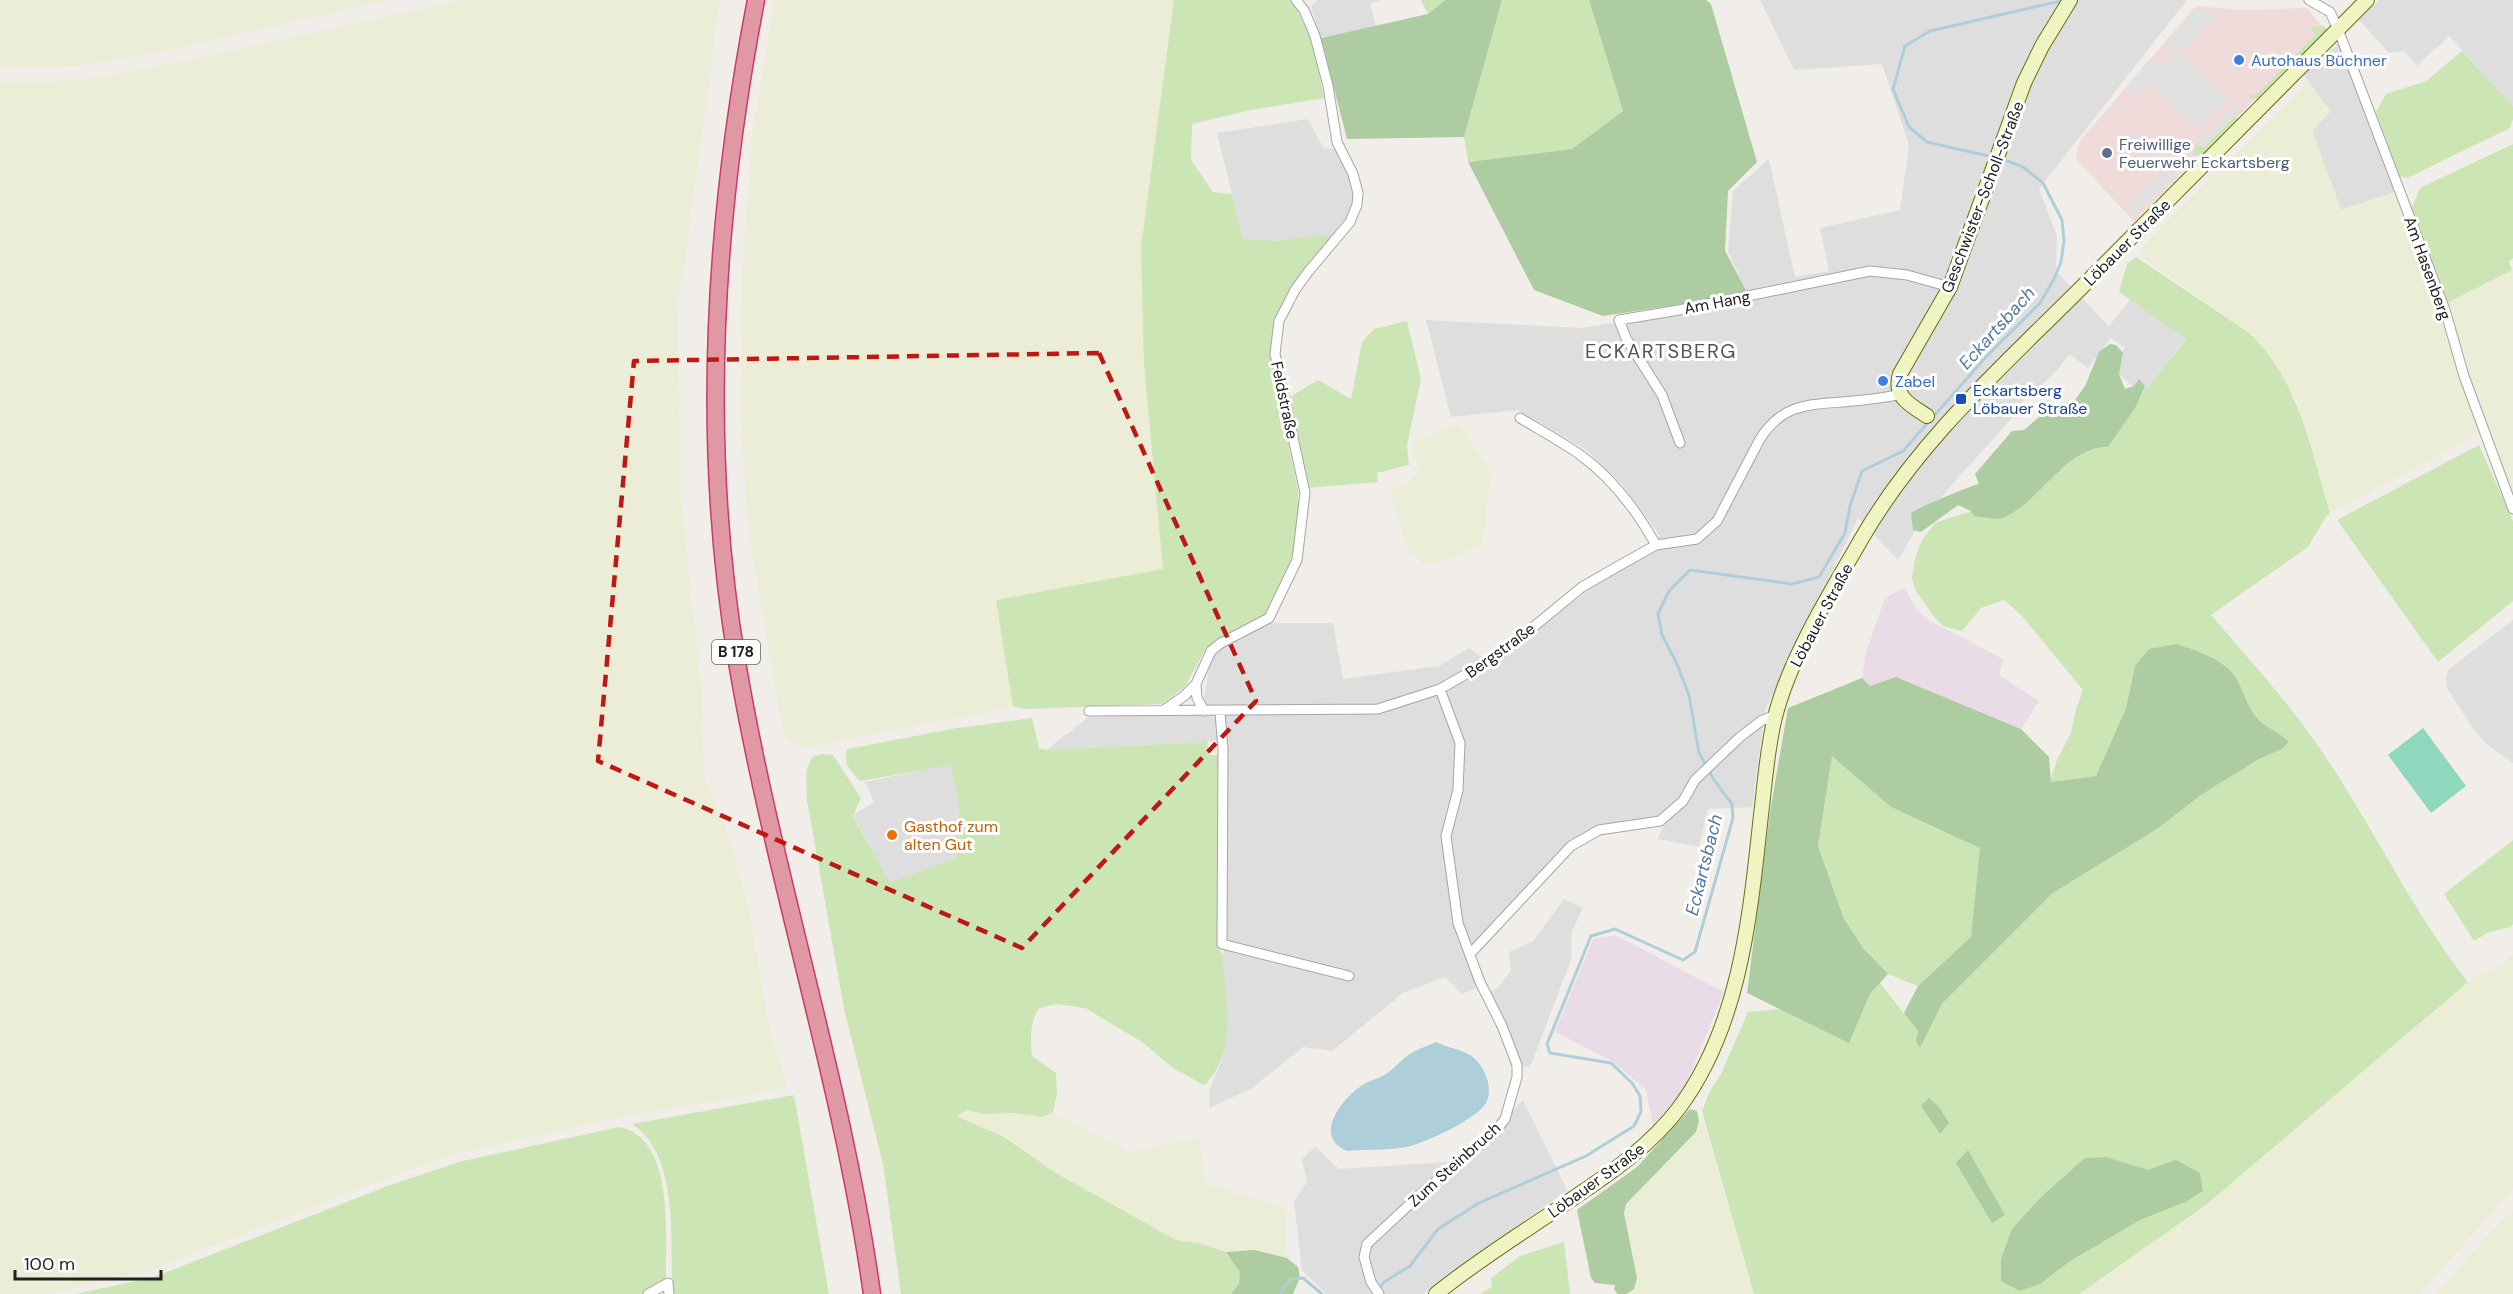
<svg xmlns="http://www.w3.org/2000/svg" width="2513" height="1294" viewBox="0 0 2513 1294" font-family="'DM Sans',sans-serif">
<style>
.residential{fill:#dfdede}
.commercial{fill:#efdcda}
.industrial{fill:#e9dce6}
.farmland{fill:#ebedd7}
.grass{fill:#cbe5b5}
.forest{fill:#adcca2}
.pitch{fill:#8fd7bd}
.parking{fill:#e1e1e1}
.water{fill:#aecfda}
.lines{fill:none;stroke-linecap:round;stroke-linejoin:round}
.stream{stroke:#aecfda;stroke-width:3}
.street-casing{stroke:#a5a5a5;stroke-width:11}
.secondary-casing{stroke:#637010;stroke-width:16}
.highway-casing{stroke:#cb3a68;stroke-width:19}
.street{stroke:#fff;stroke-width:9}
.secondary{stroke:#f0f4c3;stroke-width:14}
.highway{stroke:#e099a4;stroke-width:16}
.marked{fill:none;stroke:#bf1814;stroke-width:4.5;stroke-dasharray:12 8;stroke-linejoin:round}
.shop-dot{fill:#3f7fe0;stroke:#fff;stroke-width:2}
.service-dot{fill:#5c6f8a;stroke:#fff;stroke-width:2}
.transit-dot{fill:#1a4fb4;stroke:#fff;stroke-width:2}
.food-dot{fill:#e8710a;stroke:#fff;stroke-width:2}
.labels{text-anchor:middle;stroke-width:6;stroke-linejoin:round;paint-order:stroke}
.shield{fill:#fff;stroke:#646464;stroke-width:1.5}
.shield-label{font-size:15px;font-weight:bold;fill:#212121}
.shop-label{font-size:16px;fill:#366cbe;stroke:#fff;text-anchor:start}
.service-label{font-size:16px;fill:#4e5e75;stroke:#fff;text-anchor:start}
.street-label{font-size:16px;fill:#212121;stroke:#fff}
.transit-label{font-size:16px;fill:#164399;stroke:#fff;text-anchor:start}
.food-label{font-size:16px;fill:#c56008;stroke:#fff;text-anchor:start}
.water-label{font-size:18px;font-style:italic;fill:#5378a1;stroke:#fff}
.quarter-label{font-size:20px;letter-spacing:1.5px;fill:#545454;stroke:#fff}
</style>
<rect width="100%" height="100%" fill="#f1eee9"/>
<path class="residential" d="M1317,0h65l-12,3 6,23 -55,12 -10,-31z
M1760,0h427l-148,189 18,47 -1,35 53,55 21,-26 56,38 -44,56 -32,-27 15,-19 -14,-10 -23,30 -19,-14 -12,17 -40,36 -4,10 -65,72 -30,37 -20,34 -40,-42 -93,192 -13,97 -44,2 -9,38 -41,-8 7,-17 -70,7 -125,121 9,37 -17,7 -17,-17 -42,16 -71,58 -29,-4 -52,42 -42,19v-17l13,-31 5,-25 -4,-80 3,-19v-197l-19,3 -161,8 43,-33 113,-3 9,-61 59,-30h63l10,56 96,-13 30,-18 22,16 169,-128 -38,-52 -36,-34 -68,-40 -67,7 -25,-97 156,8 168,-28 -22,-49 5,-60 36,-32 26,118 34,-6 -9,-43 80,-18 9,-65 -27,-81 -88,6z
M2379,0h134v106l-64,-70 -32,30 -13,-15 -15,2 -30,-33z
M2341,41l57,150 -57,19 -29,-79 18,-20 -26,-36z
M1308,119l15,28 15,3 13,26 5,18 -1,11 -17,31 -61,5 -34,-3 -26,-105z
M2513,620v143l-24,-17 -16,-17 -26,-41 -1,-10 2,-8z
M951,764l8,42 -3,52 -66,26 -37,-69 21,-13 -9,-20z
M1564,899l19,9 -11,23 -1,29 -41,107 -11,-1 -32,-72 11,-7 13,-16 -2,-19 24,-11z
M1523,1100l44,90 -144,104h-97l-24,-24 -8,-69 13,-19 -5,-23 13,-12 24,22 126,-8z"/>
<path class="commercial" d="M2196,6l49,4 62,-2 17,21 -190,193 -58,-63 3,-17z"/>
<path class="industrial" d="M1904,587l12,22 14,12 73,38 -4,16 40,26 -18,28 -125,-52 -26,9 -8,-8 4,-26 19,-54z
M1615,935l109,57 -43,104 -28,29 -7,-35 -34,-29 -57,-29 38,-93z"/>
<path class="farmland" d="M0,0h389l-238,54 -72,12 -79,1z
M464,0h256l-36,267 -7,33 4,199 21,195 2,83 20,46 24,82 20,116 19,67 -175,31 -154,34 -82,29 -225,88 -102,24h-49v-1212h50l39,-3 57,-10z
M774,0h400l-33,248 3,116 19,205 -167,31 17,107 -206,40 -15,-4 -9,-11 -35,-203 -8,-114 2,-142 10,-136z
M2309,82l22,29 -19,20 29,79 54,-18 50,128 33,114 -148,79 -35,-115 -34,-54 -123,-90 19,-23z
M2513,269v226l-24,-57 -42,-135z
M1460,425l31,48 -9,72 -39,15 -19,4 -16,-14 -18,-60 15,-5 14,-14 -7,-28 38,-17z
M2513,954v235l-93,105h-341l128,-90 269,-229 26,-9z
M968,1110l14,4 33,-1 28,4 10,-5 76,40 70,-14 7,45 79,26 2,49 -32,-8 -29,2 -28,-9 -22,-3 -120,-67 -52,-36 -49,-21z
M1699,1121l8,11 47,162h-128l8,-5 -10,-76 2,-9 70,-71z
M2513,1211v83h-77l51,-58z"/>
<path class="grass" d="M1174,0h118l21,43 11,55 -73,12 -59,14 -1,36 22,32 19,2 11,44 34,3 59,-7 -60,86 -5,22 11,71 16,78v20l-4,41 -6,19 -21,44 -61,33 -20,37 -23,19 -136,5 -14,-2 -17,-107 167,-31 -19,-205 -3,-116z
M1421,0h24l-17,14z
M1502,0h87l34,111 -51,38 -104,13 -4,-25z
M2324,26l3,4 -63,65 -6,4 -8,-1 -2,-5 4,3 9,-5 55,-57 -5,-6z
M2462,51l51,55v13l-3,9 -103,50 -8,-2 -23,-64 10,-18 40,-13z
M2235,116l4,3v3l-32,31 -5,3 -9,-2 4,-11 6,5z
M2513,144v114l-4,4 3,8 -65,33 -37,-91 10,-24z
M2136,257l113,76c50,46 62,119 81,180l-5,5 -17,29 -97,68c39,45 79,89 112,138 51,75 89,158 145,229l-261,222 -128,90h-325l-52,-183 8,-20 11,-17 27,-62 32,-3 69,33 21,-48 10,-11 38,48 2,17 22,-44 111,-111 104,-64 44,-34 58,-36 23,-10 7,-7c-9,-10 -13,-8 -23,-15 -16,-10 -24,-36 -33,-53l-98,-8 -9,42 -30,68 -46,6 7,-22 14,-27 5,-23 7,-20 -62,-75 -17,-15 -23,8 -19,23 -19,-5 -8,-8 -19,-27 -4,-12 3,-21 7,-18 13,-17 36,-12 3,5c7,1 16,4 23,3 6,0 12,-4 17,-7 32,-20 55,-64 94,-65l34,-53 44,-55 -67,-47 8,-28z
M1407,321l14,58 -14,66 2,20 -32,8 1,9 -70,6 -20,-90 30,-18 33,19 11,-57 12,-13z
M2479,445l34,76v80l-75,61 -101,-142z
M1032,718l7,30 7,2 161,-8 2,13h10l-2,191 6,9c2,41 16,99 -19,130l-31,-17 -31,-26 -57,-34 -28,-4 -18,4c-9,14 -9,31 -7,48l24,17 1,21 -4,18 -10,5 -28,-4 -33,1 -14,-4 -12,6 48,21 52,36 120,67 22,3 28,9 15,19 -2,13 -8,10h-330l-18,-130 -39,-155 -37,-209 -1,-28 6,-15 10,-3 11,1 28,43 -8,18 37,67 66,-25 3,-52 -8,-41 -91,16c-9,-10 -19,-19 -12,-32l103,-20z
M1832,755l59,52 90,40 -10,91 -53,48 -30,-12 -25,-26 -19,-29 -26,-73z
M2513,840v84l-2,3 -22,5 -15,9 -30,-47z
M794,1095l35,199h-157c-2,-51 8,-139 -40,-170z
M619,1127c57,11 46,110 47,155l-22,12h-568l78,-17 231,-90 78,-26z
M1564,1242l6,52h-90l12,-7 -1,-9 29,-22z"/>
<path class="forest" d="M1445,0h57l-38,137 -117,2 -26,-101 107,-24z
M1589,0h117l5,4 46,158 -29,29 -3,60 23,43 -145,22 -69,-26 -66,-128 104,-13 51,-38z
M2110,344l6,1 7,8 -4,21 6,15 9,-3 5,-7 6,7 -10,22 -27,39c-39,0 -62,45 -94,65 -5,3 -11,7 -17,7 -7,0 -16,-2 -23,-3l-3,-5 -13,-6 -37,27 -8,-2 -2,-17c7,-5 63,-29 68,-29l-4,-10 37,-43 12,-1 15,-13 36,-17 10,-14 14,-34z
M2177,644c19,7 44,14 57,31 9,13 12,30 22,42 10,12 23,14 33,25l-7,7 -23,10 -58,36 -44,34 -104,64 -111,111 -22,44 -4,-6 2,-11 -14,-18 14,-27 53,-49 9,-89 -89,-41 -59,-51 -14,90 26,73 19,29 25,26 -18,20 -21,49 -102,-50 23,-181 18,-104 74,-30 8,8 26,-9 125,52 28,28 2,25 45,-6 30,-68 9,-42 14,-17z
M1929,1098l10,9 10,16 -9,11 -19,-28z
M1690,1109l7,2 2,10 -3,11 -70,72 -2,9 13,65 -3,11 -8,5h-8l-4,-4 1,-5 -20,-2 -4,-5 -14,-68 60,-43z
M1968,1150l37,65 -13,8 -36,-60z
M2106,1157l42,13 28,-10 24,13 3,18 -18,11 -45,18 -70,41 -30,23 -20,7 -19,-10v-22l11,-30 30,-33 43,-38z
M1255,1250l32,8 11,9 2,11 -7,16h-62l8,-10 1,-12 -14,-20z"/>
<path class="pitch" d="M2423,728l43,58 -35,27 -43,-58z"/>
<path class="parking" d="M2195,10l19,5 -35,37 48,47 -30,31 -47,-47 -15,15 -10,-10 24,-28 10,8 15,-15 -10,-10z
M2235,104l6,5 -39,39 -5,-5z
M2137,130l41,42 -42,42 -8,-8 35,-36 -33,-34z"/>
<path class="water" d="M1436,1042c12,6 29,8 38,16 11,10 20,31 12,45 -9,16 -58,38 -75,43 -20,5 -44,3 -64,5 -34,-15 -6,-51 14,-65 7,-5 17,-7 25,-12 8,-5 14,-13 21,-18 8,-6 20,-10 29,-14z"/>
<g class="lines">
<path class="stream" d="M1993,157l-66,-15 -18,-15 -16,-38 12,-43 25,-15 135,-31
M1379,1289l5,-7 26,-16 28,-37 41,-26 107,-47 48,-30 7,-14 -1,-16 -8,-13 -21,-20 -61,-10 -3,-9 44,-108 24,-7 68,31 12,-8 38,-134 -1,-14 -18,-24 -15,-27 -10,-58 -13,-33 -14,-27 -4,-21 11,-23 21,-21 102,14 27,-7 26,-44 5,-27 12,-35 41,-20 83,-94 54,-54 14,-24 7,-17 3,-21 -2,-21 -19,-37 -20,-16 -21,-8
M1280,1294l10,-15 13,-1 19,16"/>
<defs>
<path id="street" d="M2309,0l21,12 8,17 107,281 19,66 49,133
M1520,418c20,12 40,23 59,36 32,23 58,57 77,91
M1680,443l-18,-48 -36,-57 -7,-18 60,-10 191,-39 37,4 43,12
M1196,684l1,14 7,13
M1164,710l20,-14 12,-12 15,-33 10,-8 48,-25 28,-58 8,-67 -30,-139 4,-33 16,-31 13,-18 42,-50 7,-17 1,-12 -5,-19 -16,-32 -9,-56 -13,-50 -11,-26 -8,-10
M1089,711l289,-2 62,-20 58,-33 84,-69 40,-23 34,-19 41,-6 20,-18 43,-82c24,-38 53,-34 93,-38 16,-1 31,-4 46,-6
M1220,712l3,37 -1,195 127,32
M1470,954l101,-108 28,-16 61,-9 23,-20 12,-21 45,-43 21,-16 14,-6
M648,1294l20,-11 1,11
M1379,1294l-8,-12 -7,-25 3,-13 57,-53 70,-58 11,-14 12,-42v-12l-15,-39 -22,-44 -22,-59 -12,-87 12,-46 2,-47 -20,-54"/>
<path id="secondary" d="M1927,416c-17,-11 -34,-19 -27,-42l50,-87 74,-204 18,-37 28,-46
M1436,1294c43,-35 91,-64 136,-95 39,-26 79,-54 107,-91 62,-84 71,-193 82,-293 4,-33 6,-66 14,-98 15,-60 56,-125 87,-179 56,-97 140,-171 218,-249 96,-96 191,-193 287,-289"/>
<path id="highway" d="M756,0c-42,217 -56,443 -19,662 36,213 105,418 135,632"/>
</defs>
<use href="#street" class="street-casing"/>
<use href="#secondary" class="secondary-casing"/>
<use href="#highway" class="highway-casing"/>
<use href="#street" class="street"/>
<use href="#secondary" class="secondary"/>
<use href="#highway" class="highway"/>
</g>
<path class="marked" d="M1099,353l157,348 -234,247 -424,-187 36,-400z"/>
<g class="shop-dot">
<circle cx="2239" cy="60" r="6"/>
<circle cx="1883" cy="381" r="6"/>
</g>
<circle class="service-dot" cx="2107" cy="153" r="6"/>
<rect class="transit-dot" x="1955" y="393" width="12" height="12" rx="3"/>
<circle class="food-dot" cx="892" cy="835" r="6"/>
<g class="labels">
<rect class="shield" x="712" y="640" width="48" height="24" rx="4.5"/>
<g class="shield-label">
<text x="736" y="657">B 178</text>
</g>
<g class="shop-label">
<text x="2251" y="66">Autohaus Büchner</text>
<text x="1895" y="387">Zabel</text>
</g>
<g class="service-label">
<text x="2119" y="150">Freiwillige<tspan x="2119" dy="18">Feuerwehr Eckartsberg</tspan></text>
</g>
<g class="street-label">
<text transform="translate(1982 197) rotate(-69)" y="6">Geschwister-Scholl-Straße</text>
<text transform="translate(2127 242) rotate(-45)" y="6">Löbauer Straße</text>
<text transform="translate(2428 268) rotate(70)" y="6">Am Hasenberg</text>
<text transform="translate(1717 302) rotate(-11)" y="6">Am Hang</text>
<text transform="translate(1285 400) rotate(78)" y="6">Feldstraße</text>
<text transform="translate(1821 615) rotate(-62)" y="6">Löbauer Straße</text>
<text transform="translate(1500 650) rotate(-36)" y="6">Bergstraße</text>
<text transform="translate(1454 1164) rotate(-42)" y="6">Zum Steinbruch</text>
<text transform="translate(1596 1180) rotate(-36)" y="6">Löbauer Straße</text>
</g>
<g class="transit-label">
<text x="1973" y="396">Eckartsberg<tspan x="1973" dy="18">Löbauer Straße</tspan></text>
</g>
<g class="food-label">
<text x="904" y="832">Gasthof zum<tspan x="904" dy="18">alten Gut</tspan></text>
</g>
<g class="water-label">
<text transform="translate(1997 328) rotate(-48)" y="6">Eckartsbach</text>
<text transform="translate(1704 865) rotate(-76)" y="6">Eckartsbach</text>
</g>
<g class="quarter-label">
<text x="1661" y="358">ECKARTSBERG</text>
</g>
</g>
<path d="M15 1270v9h146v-9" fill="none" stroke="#212121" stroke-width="3"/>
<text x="24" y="1270" font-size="18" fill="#212121" stroke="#ffffff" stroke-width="4.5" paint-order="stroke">100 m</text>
</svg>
